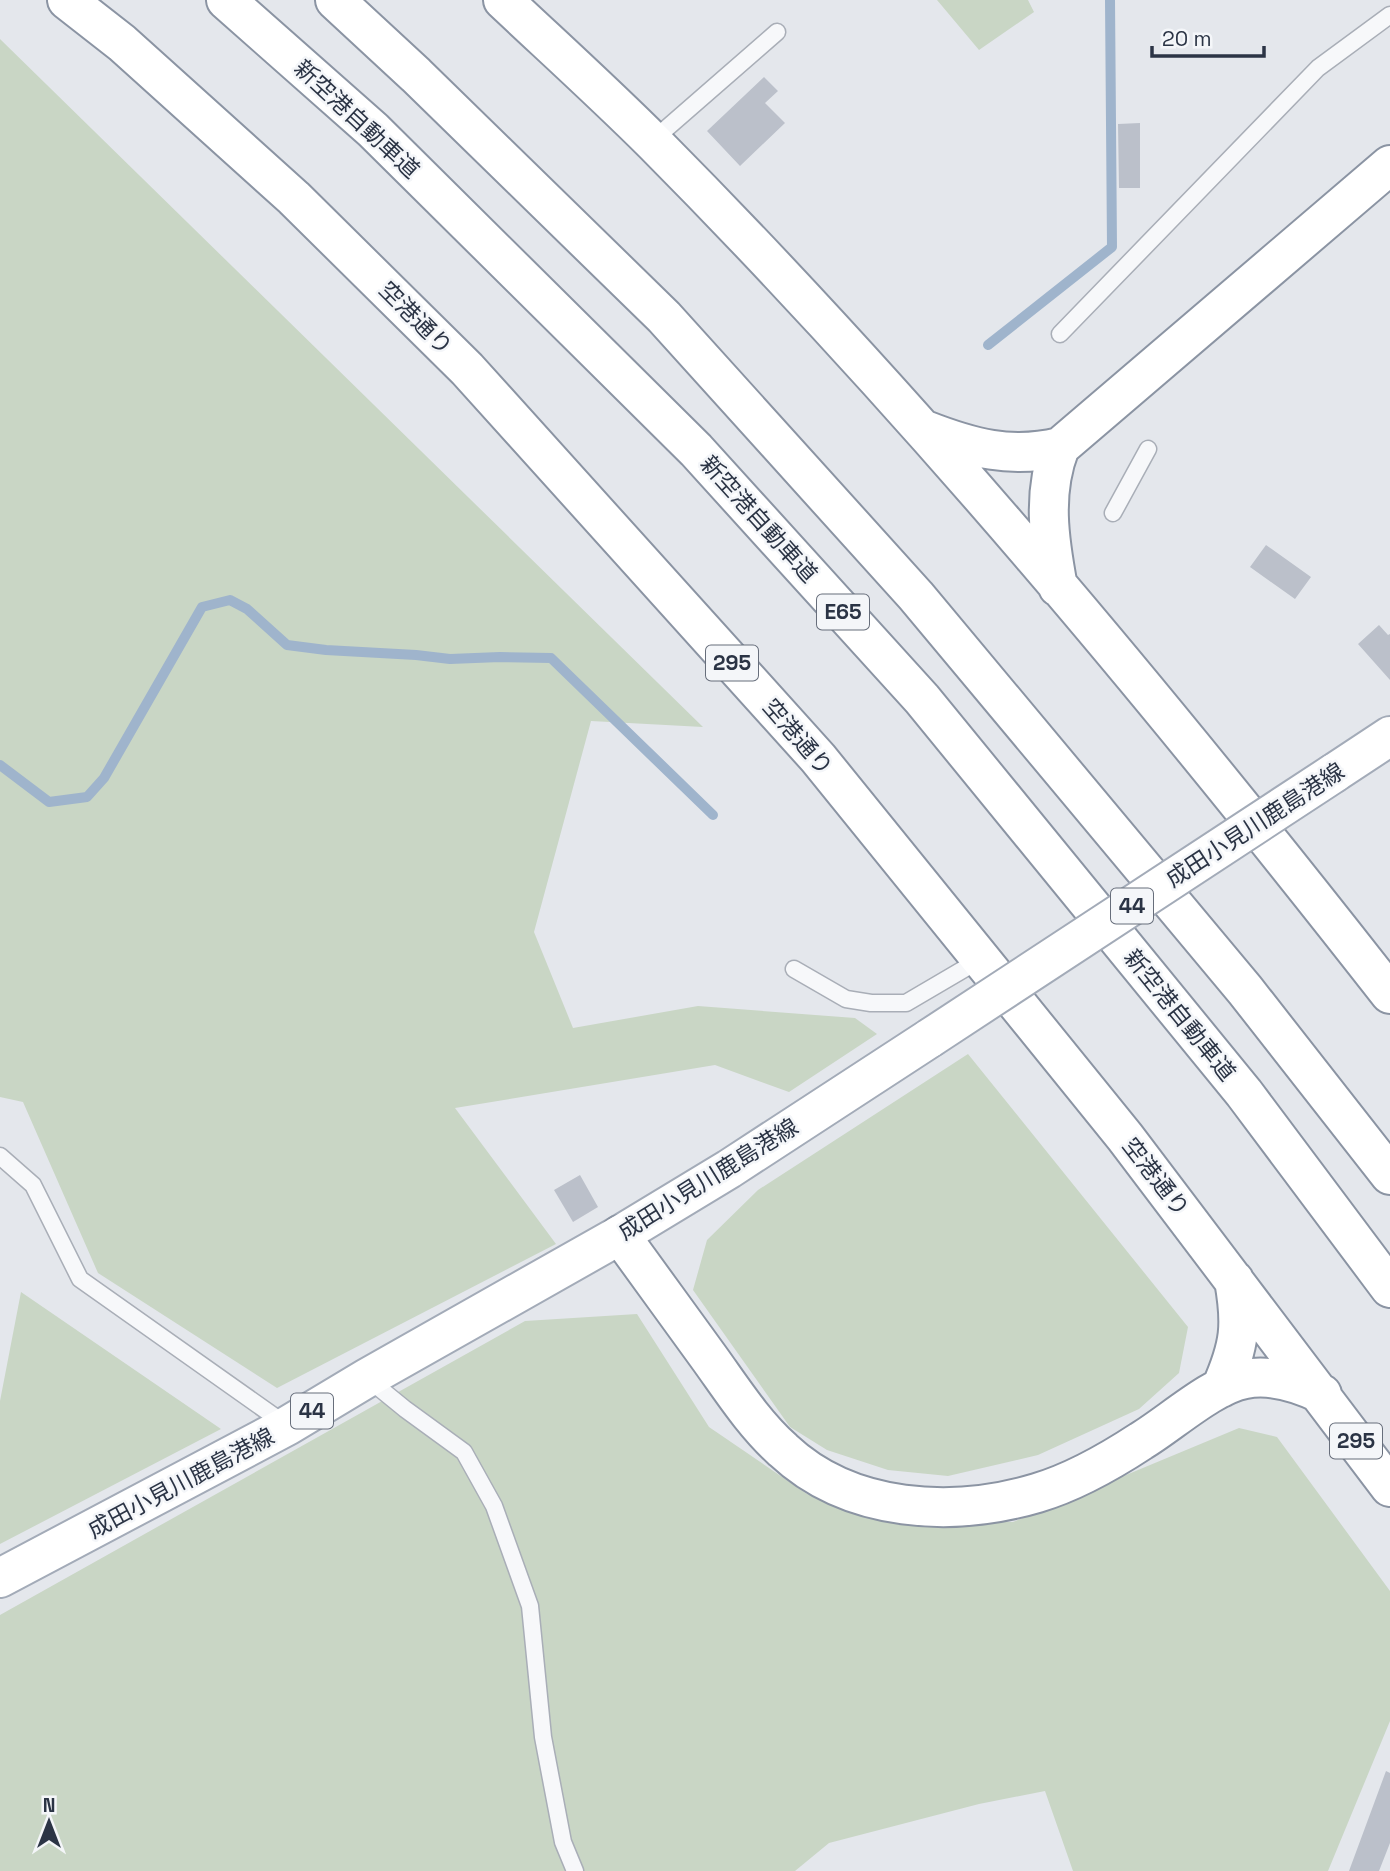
<svg xmlns="http://www.w3.org/2000/svg" width="1390" height="1871" viewBox="0 0 1390 1871" font-family="'Space Grotesk','Noto Sans JP',sans-serif">
<style>
.green{fill:#c9d6c5}
.lines{fill:none;stroke-linecap:round;stroke-linejoin:round}
.stream{stroke:#9fb4cc;stroke-width:10}
.building{fill:#bbc0ca}
.lane-casing{stroke:#a9aeb7;stroke-width:19}
.primary-casing{stroke:#a3abb8;stroke-width:42}
.highway-casing{stroke:#8b94a3;stroke-width:42}
.lane{stroke:#f7f8fa;stroke-width:16}
.primary{stroke:#fff;stroke-width:38}
.highway{stroke:#fff;stroke-width:38}
.primary-bridge-casing{stroke:#a3abb8;stroke-width:42;stroke-linecap:butt}
.primary-bridge{stroke:#fff;stroke-width:38}
.labels{text-anchor:middle;stroke-width:5;stroke-linejoin:round;paint-order:stroke}
.shield{fill:#f4f6f9;stroke:#676e7b;stroke-width:2}
.shield-label{font-size:21px;font-weight:bold;fill:#2b3445}
.street-label{font-size:23px;fill:#2b3445;stroke:#f4f6f9}
</style>
<rect width="100%" height="100%" fill="#e4e7ec"/>
<path class="green" d="M937,0h91l6,12 -55,38z
M0,39l703,688 -112,-6 -57,211 39,96 125,-22 157,12 22,16 -88,58 -74,-27 -260,43 101,136 -279,144 -179,-115 -75,-171 -23,-5z
M968,1054l220,273 -9,46 -40,36 -101,46 -90,21 -60,-6 -61,-20 -37,-23 -97,-137 14,-50 51,-50z
M21,1292l200,137 -221,115v-143z
M637,1314l72,113 98,67 93,25 113,3 226,-94 38,9 113,154v130l-62,150h-255l-28,-80 -66,13 -150,39 -34,28h-795v-256l525,-294z"/>
<g class="lines">
<path class="stream" d="M988,345l124,-98 -2,-247
M0,765l49,37 38,-5 17,-19 98,-171 28,-7 17,9 40,36 39,5 90,5 34,4 50,-2 51,1 162,157"/>
</g>
<path class="building" d="M764,77l14,14 -13,12 20,20 -45,43 -33,-35z
M1140,123v65h-21l-1,-64z
M1266,545l45,32 -16,22 -45,-32z
M1379,625l9,10 2,-1v46l-32,-36z
M580,1175l18,32 -25,15 -19,-32z
M1386,1771l4,2v70l-11,28h-30z"/>
<g class="lines">
<defs>
<path id="lane" d="M652,141l125,-109
M1060,334l258,-266 72,-53
M1113,513l35,-64
M794,969l52,30 25,4h35l75,-44
M0,1156l33,29 47,94 205,145
M367,1378l38,31 59,43 30,54 36,100 13,131 20,105 12,29"/>
<path id="primary" d="M1334,773l56,-37
M0,1578l287,-152 80,-48 253,-143 109,-66 201,-131"/>
<path id="highway" d="M67,0l55,43 172,155 173,171 351,389 307,379 265,350
M226,0l147,130 323,320 226,249 322,394 146,195
M335,0l81,75 248,242 252,279 329,394 145,185
M503,0c50,47 102,94 151,143 264,266 505,556 736,851
M925,430c46,18 86,29 135,17l330,-282
M1058,587c-9,-48 -16,-94 2,-140
M620,1235c30,41 60,83 90,124 23,32 44,65 73,91 67,63 170,68 254,43 37,-11 72,-31 104,-52 30,-18 71,-56 104,-62 26,-5 54,4 77,15
M1221,1388c19,-43 21,-63 13,-108"/>
</defs>
<use href="#lane" class="lane-casing"/>
<use href="#primary" class="primary-casing"/>
<use href="#highway" class="highway-casing"/>
<use href="#lane" class="lane"/>
<use href="#primary" class="primary"/>
<use href="#highway" class="highway"/>
<defs>
<path id="primary-bridge" d="M930,1038l404,-265"/>
</defs>
<use href="#primary-bridge" class="primary-bridge-casing"/>
<use href="#primary-bridge" class="primary-bridge"/>
</g>
<g class="labels">
<g class="shield">
<rect x="817" y="594.5" width="52" height="35" rx="5"/>
<rect x="706" y="645.5" width="52" height="35" rx="5"/>
<rect x="1111" y="888.5" width="42" height="35" rx="5"/>
<rect x="291" y="1393.5" width="42" height="35" rx="5"/>
<rect x="1330" y="1423.5" width="52" height="35" rx="5"/>
</g>
<g class="shield-label">
<text x="843" y="619">E65</text>
<text x="732" y="670">295</text>
<text x="1132" y="913">44</text>
<text x="312" y="1418">44</text>
<text x="1356" y="1448">295</text>
</g>
<g class="street-label">
<text transform="translate(357 119) rotate(43)" y="8">新空港自動車道</text>
<text transform="translate(416 318) rotate(45)" y="8">空港通り</text>
<text transform="translate(759 519) rotate(48)" y="8">新空港自動車道</text>
<text transform="translate(798 737) rotate(49)" y="8">空港通り</text>
<text transform="translate(1255 825) rotate(-33)" y="8">成田小見川鹿島港線</text>
<text transform="translate(1180 1015) rotate(51)" y="8">新空港自動車道</text>
<text transform="translate(1156 1177) rotate(52)" y="8">空港通り</text>
<text transform="translate(708 1179) rotate(-32)" y="8">成田小見川鹿島港線</text>
<text transform="translate(181 1483) rotate(-28)" y="8">成田小見川鹿島港線</text>
</g>
</g>
<g transform="translate(49 1822)" stroke="#f4f6f9" stroke-width="5" paint-order="stroke">
<path d="M0-5L12 26L0 18L-12 26Z" fill="#2b3445"/>
<text y="-10" font-size="19" font-weight="bold" text-anchor="middle" fill="#2b3445">N</text>
</g>
<path d="M1152 46v10h112v-10" fill="none" stroke="#2b3445" stroke-width="3.5"/>
<text x="1162" y="46" font-size="21" fill="#2b3445" stroke="#f4f6f9" stroke-width="5" paint-order="stroke">20 m</text>
</svg>
